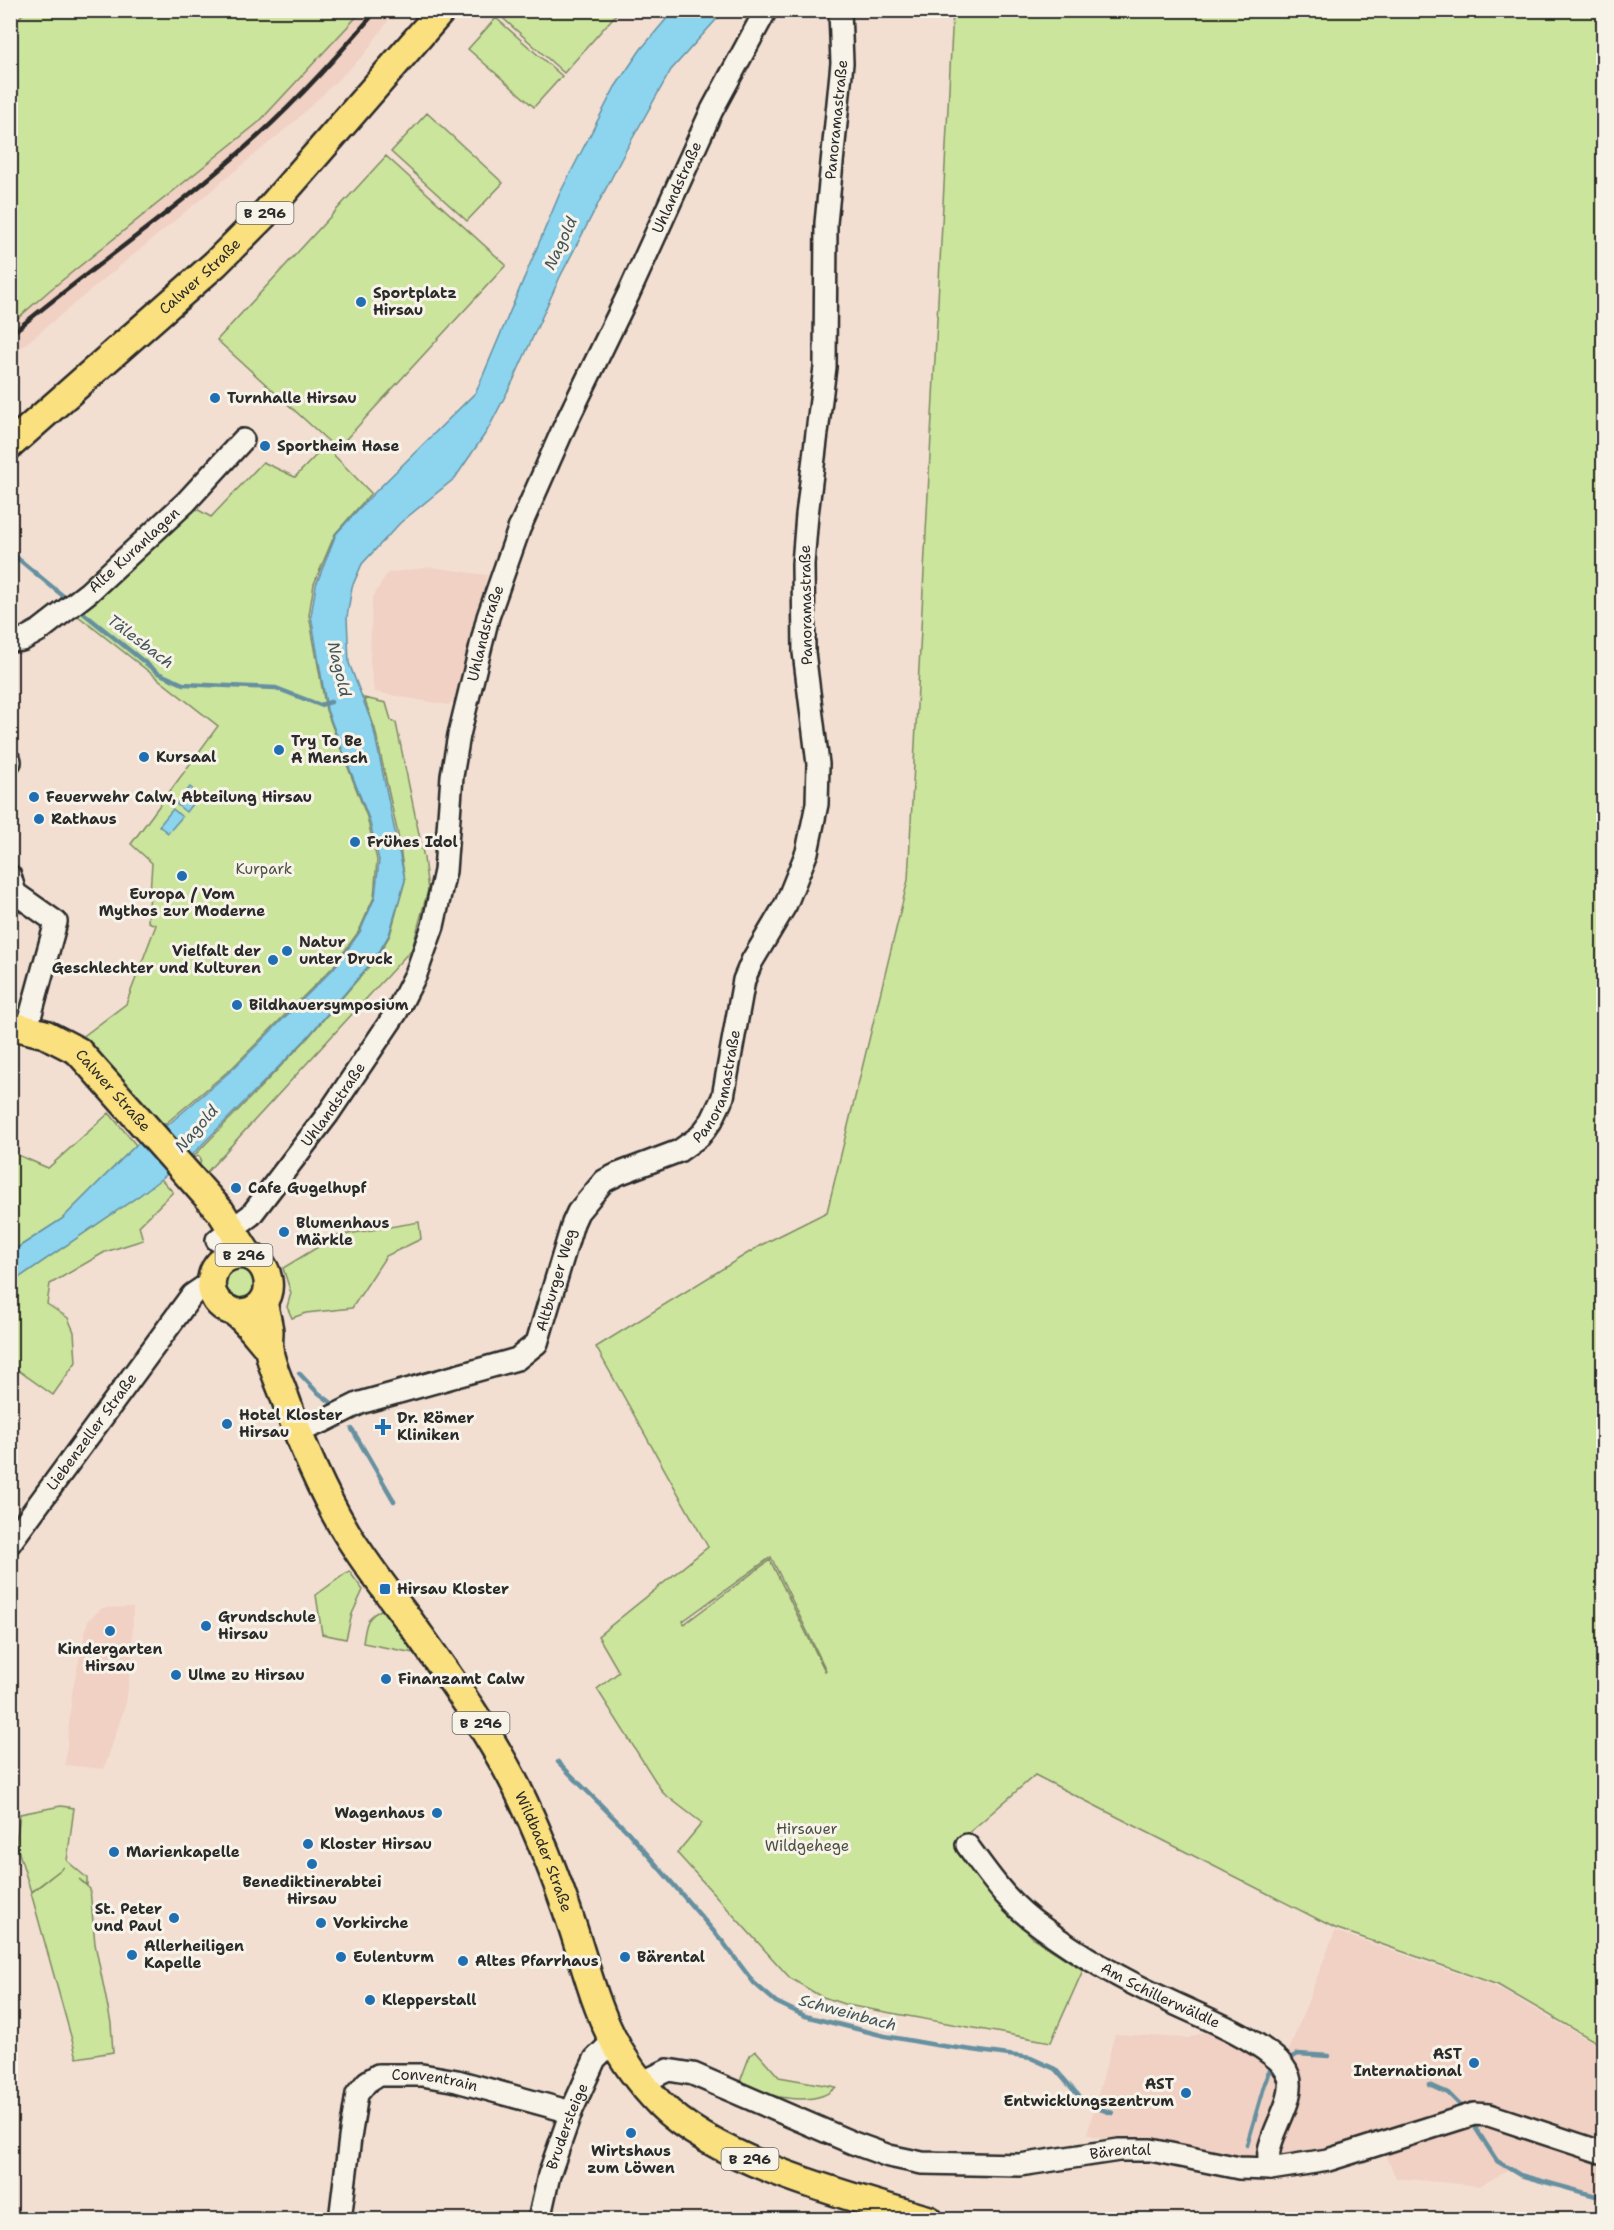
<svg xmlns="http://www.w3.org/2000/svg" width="1614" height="2230" viewBox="0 0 1614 2230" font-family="'Shantell Sans',sans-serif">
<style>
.built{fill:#f0d1c3}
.green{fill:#cce59c;stroke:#7c8864;stroke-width:1.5;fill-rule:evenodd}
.water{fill:#8dd4ee;stroke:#6690a0;stroke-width:1.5}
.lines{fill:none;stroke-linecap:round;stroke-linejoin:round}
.stream{stroke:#6690a0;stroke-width:4.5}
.minor-casing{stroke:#2b2b2b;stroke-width:26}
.major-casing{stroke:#2b2b2b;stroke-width:32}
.minor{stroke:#f7f3e8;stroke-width:21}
.major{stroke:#fbe080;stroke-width:27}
.rail{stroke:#2b2b2b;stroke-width:4.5}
.poi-dot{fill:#1f6fb2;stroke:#f7f3e8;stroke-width:2}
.labels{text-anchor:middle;stroke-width:6;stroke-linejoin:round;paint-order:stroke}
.shield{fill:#f7f3e8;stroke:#686764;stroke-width:1.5}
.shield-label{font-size:14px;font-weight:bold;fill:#2b2b2b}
.street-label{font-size:15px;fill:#2b2b2b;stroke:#f7f3e8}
.poi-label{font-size:15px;font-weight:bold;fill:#2b2b2b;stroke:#f7f3e8;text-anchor:start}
.park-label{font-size:15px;fill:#4b5042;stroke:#f7f3e8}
.water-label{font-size:16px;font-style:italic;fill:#44555c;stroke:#f7f3e8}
</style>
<rect width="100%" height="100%" fill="#f3dfd2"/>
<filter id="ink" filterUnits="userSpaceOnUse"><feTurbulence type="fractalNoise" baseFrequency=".0167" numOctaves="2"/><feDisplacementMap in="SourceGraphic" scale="12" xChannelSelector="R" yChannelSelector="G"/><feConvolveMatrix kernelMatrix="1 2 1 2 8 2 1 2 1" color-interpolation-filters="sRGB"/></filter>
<g filter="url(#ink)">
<path class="built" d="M362,11h33l-31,44 -71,68 -282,233v-32l39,-34 209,-168z
M431,567l56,8 -29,121 -10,9 -74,-13 -4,-31 2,-62 15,-26z
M133,1607l-1,47 -6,49 -22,66 -39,-4 7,-73 16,-72 14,-12z
M1335,1931l161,56 107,61v144l-8,3 -84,-26 -31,17 -84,-8 -17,-39 -36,12 -95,10 -135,-19 -26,-8 28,-100 73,4 28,-10 65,43z"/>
<path class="green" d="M28,10h334v1l-103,111 -209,168 -39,34v-300z
M497,11h122l-55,62 -68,-61z
M953,11h650v2035l-105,-61 -163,-57 -300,-153 -79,69 37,51 40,43 50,32 -32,72 -204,-37 -27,-9 -30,-18 -113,-125 25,-30 -39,-30 -66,-104 22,-17 -21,-36 110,-89 -112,-200 165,-102 66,-33 81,-332zM771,1557l55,113 -1,1 -55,-111 -86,64 -1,-3z
M496,18l66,58 -28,31 -66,-58z
M427,113l76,70 -36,38 -76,-69z
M386,156l120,109 -169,184 -120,-109z
M325,446l46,47 -36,41 -21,50 -5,31 17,95 41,107 10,43 -3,37 -15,34 -26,36 -100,100 -69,58 -49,-55 -34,-32 45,-34 30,-79 -8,-3 4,-59 -21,-19 87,-118 -140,-110 115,-109 18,10 52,-55 32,15z
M364,698l22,5 5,17 5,3 28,135 4,32 -16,59 -207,225 -6,-7 2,-8 -2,-3 -7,2 114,-118 71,-83 13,-22 15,-54 -7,-46 -23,-106z
M109,1113l27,32 -74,74 -51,33v-100l37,16z
M160,1178l13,14 -34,34 4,14 -38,12 -55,32 -3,20 21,14 6,14 2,30 -23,33 -42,-30v-82l129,-88z
M419,1222l2,17 -35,17 -34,52 -46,5 -14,5 -5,-11 4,-14 -8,-25 53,-32z
M241,1266l14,7v21l-14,6c-22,-8 -22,-25 0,-34z
M349,1571l14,19 -11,24 -6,25 -24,-5 -6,-39z
M383,1609l36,45 -56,-11c3,-18 2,-26 20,-34z
M61,1806l13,2 -7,53 20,17v7l-8,-6 11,10 5,55 16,79 2,29 -36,6 -46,-165 33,-26 -33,25 -15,-49 4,-29z
M756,2051l23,26 57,10c-21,22 -72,9 -97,-3l11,-29z"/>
<path class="water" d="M673,11h51l-53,59 -45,80 -66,127 -47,104 -26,50 -32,47 -55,45 -38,41 -10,23 -5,30 2,46 24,63 32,154 -16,55 -13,22 -71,83 -114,116 -51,39 -129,88v-31l51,-33 74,-74 34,-22 64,-55 100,-100 26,-36 15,-35 4,-37 -10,-41 -42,-109 -16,-94 5,-31 20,-51 28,-31 112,-111 84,-199 55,-106 26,-38z
M190,787l9,8 -13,17 -10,-8z
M173,809l9,8 -14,16 -9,-7z"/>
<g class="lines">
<path class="stream" d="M10,552l58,48
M77,608l81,65 25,11 93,4 44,17 11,-3
M299,1373l17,18 21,16
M352,1429l42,72
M558,1762l70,70 95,110 31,41 22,19 29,14 80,20 51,9 95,13 24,11 31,35 26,9
M1285,2061l13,-7 31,2
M1430,2085l18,8 17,17
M1471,2121l26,40 23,14 76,21 8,-2
M1247,2145l21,-72 7,-7"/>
<defs>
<g id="minor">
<path id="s1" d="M10,641l12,-1 18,-10 49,-38 97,-90 57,-62"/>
<path d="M10,761v1"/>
<path d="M10,876l5,17 41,29 -29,106"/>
<path id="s2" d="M217,1240l34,-25 77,-101 68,-101 20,-39 17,-48 12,-55 7,-95 7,-41 29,-118 31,-88 46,-104 64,-132 83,-183 54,-100"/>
<path id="s3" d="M297,1432l25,-10 38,-19 157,-44 20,-16 36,-120 5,-11 26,-31 14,-7 61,-23 21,-15 12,-16 11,-23 21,-117 8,-19 34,-57 21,-52 10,-48 1,-40 -14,-112 -1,-88 4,-49 18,-148 1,-144 16,-160 -2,-53"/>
<path id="s4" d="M10,1543l182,-248 19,-13"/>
<path id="s5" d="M967,1845c25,34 41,59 76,83 37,27 80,52 122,71 35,17 77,32 108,57 7,5 13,13 16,21 7,20 -17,53 -20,74 -1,5 1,12 1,18"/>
<path id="s6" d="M641,2083l27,-13 25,4 160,69 36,13 33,7 98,2 99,-15h32l88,18 31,1 58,-9 146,-46 15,1 115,38"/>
<path id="s7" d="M340,2220l10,-82 7,-44 10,-12 11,-7h44l35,6 114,31"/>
<path id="s8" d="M539,2220l10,-45 22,-63 24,-53 17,-17"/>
</g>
<g id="major">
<path id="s9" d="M10,445l205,-181 48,-48 179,-206"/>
<path id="s10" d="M10,1025l35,9 33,17 143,161 28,44"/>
<path id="s11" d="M263,1302c2,10 5,20 6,29 0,6 -1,13 0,19 2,15 10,31 15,45 17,48 36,94 62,137 20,33 44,63 67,94 37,52 75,104 104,162 22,45 40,92 56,140 23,71 32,120 87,176 57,58 191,93 269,116"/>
<path d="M236,1313c52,1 35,-73 -7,-56 -20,8 -24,36 -7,49 5,4 12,5 16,9 12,10 21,23 31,34"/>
</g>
</defs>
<use href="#minor" class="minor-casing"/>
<use href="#major" class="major-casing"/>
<use href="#minor" class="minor"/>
<use href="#major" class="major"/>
<path class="rail" d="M10,335c82,-68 170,-128 248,-199 43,-39 81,-82 119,-126"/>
</g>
</g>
<g class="poi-dot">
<circle cx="361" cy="302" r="6"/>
<circle cx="215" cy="398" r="6"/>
<circle cx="265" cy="446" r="6"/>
<circle cx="279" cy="750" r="6"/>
<circle cx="144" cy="757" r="6"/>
<circle cx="34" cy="797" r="6"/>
<circle cx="39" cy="819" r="6"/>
<circle cx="355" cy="842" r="6"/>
<circle cx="182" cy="876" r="6"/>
<circle cx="287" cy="951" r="6"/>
<circle cx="273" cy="960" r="6"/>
<circle cx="237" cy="1005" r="6"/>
<circle cx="236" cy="1188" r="6"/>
<circle cx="284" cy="1232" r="6"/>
<circle cx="227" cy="1424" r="6"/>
<path d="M380 1418h6v6h6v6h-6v6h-6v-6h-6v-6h6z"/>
<rect x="379" y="1583" width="12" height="12" rx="3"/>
<circle cx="206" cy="1626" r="6"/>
<circle cx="110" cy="1631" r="6"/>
<circle cx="176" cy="1675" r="6"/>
<circle cx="386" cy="1679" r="6"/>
<circle cx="437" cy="1813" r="6"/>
<circle cx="308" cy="1844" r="6"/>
<circle cx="114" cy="1852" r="6"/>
<circle cx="312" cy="1864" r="6"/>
<circle cx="174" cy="1918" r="6"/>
<circle cx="321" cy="1923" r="6"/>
<circle cx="132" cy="1955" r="6"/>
<circle cx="341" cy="1957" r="6"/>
<circle cx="625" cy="1957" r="6"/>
<circle cx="463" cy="1961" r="6"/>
<circle cx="370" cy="2000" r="6"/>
<circle cx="1474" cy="2063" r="6"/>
<circle cx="1186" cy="2093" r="6"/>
<circle cx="631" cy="2133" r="6"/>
</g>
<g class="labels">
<g class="shield">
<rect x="236.5" y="202" width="57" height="22" rx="4.5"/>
<rect x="215.5" y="1244" width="57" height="22" rx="4.5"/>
<rect x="452.5" y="1712" width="57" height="22" rx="4.5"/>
<rect x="721.5" y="2148" width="57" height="22" rx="4.5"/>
</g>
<g class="shield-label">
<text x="265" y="218">B 296</text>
<text x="244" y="1260">B 296</text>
<text x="481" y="1728">B 296</text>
<text x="750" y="2164">B 296</text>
</g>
<g class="street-label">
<text dy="5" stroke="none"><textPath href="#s3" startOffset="1586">Panoramastraße</textPath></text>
<text dy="5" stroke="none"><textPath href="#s2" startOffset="1170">Uhlandstraße</textPath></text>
<text dy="5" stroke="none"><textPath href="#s9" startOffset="254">Calwer Straße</textPath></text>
<text dy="5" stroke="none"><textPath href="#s1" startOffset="156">Alte Kuranlagen</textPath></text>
<text transform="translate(806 605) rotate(-91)" y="5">Panoramastraße</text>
<text dy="5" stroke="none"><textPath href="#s2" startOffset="684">Uhlandstraße</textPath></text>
<text dy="5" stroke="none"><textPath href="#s3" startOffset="596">Panoramastraße</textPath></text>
<text dy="5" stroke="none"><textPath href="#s10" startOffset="126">Calwer Straße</textPath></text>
<text dy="5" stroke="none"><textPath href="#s2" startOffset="180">Uhlandstraße</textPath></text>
<text dy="5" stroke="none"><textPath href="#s3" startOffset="324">Altburger Weg</textPath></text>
<text dy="5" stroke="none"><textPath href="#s4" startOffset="138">Liebenzeller Straße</textPath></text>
<text dy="5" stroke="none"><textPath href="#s11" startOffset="624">Wildbader Straße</textPath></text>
<text dy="5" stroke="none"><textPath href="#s5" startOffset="249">Am Schillerwäldle</textPath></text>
<text dy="5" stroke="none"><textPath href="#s7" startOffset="213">Conventrain</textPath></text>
<text dy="5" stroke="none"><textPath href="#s8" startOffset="98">Brudersteige</textPath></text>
<text dy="5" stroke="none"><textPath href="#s6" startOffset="501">Bärental</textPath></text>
</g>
<g class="poi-label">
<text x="373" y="298">Sportplatz<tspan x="373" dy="17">Hirsau</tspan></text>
<text x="227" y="403">Turnhalle Hirsau</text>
<text x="277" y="451">Sportheim Hase</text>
<text x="291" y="746">Try To Be<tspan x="291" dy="17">A Mensch</tspan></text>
<text x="156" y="762">Kursaal</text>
<text x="46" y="802">Feuerwehr Calw, Abteilung Hirsau</text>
<text x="51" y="824">Rathaus</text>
<text x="367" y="847">Frühes Idol</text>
<text x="182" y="899" text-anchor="middle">Europa / Vom<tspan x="182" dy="17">Mythos zur Moderne</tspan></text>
<text x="299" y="947">Natur<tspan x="299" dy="17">unter Druck</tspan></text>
<text x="261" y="956" text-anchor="end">Vielfalt der<tspan x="261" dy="17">Geschlechter und Kulturen</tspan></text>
<text x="249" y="1010">Bildhauersymposium</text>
<text x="248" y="1193">Cafe Gugelhupf</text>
<text x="296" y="1228">Blumenhaus<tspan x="296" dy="17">Märkle</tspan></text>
<text x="239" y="1420">Hotel Kloster<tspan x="239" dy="17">Hirsau</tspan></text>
<text x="397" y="1423">Dr. Römer<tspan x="397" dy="17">Kliniken</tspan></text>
<text x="397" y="1594">Hirsau Kloster</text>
<text x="218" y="1622">Grundschule<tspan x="218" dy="17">Hirsau</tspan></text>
<text x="110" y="1654" text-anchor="middle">Kindergarten<tspan x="110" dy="17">Hirsau</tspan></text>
<text x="188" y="1680">Ulme zu Hirsau</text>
<text x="398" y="1684">Finanzamt Calw</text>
<text x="425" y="1818" text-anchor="end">Wagenhaus</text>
<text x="320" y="1849">Kloster Hirsau</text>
<text x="126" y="1857">Marienkapelle</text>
<text x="312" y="1887" text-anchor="middle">Benediktinerabtei<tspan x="312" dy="17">Hirsau</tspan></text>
<text x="162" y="1914" text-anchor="end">St. Peter<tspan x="162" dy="17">und Paul</tspan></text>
<text x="333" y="1928">Vorkirche</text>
<text x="144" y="1951">Allerheiligen<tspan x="144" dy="17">Kapelle</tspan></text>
<text x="353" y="1962">Eulenturm</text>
<text x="637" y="1962">Bärental</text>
<text x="475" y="1966">Altes Pfarrhaus</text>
<text x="382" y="2005">Klepperstall</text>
<text x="1462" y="2059" text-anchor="end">AST<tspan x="1462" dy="17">International</tspan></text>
<text x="1174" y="2089" text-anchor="end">AST<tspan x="1174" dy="17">Entwicklungszentrum</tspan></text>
<text x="631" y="2156" text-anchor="middle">Wirtshaus<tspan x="631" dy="17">zum Löwen</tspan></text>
</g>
<g class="park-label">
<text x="264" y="874">Kurpark</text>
<text x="807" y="1834">Hirsauer<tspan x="807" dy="17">Wildgehege</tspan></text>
</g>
<g class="water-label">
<text transform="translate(560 243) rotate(-65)" y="6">Nagold</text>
<text transform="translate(141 641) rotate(37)" y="6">Tälesbach</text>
<text transform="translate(340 669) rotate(77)" y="6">Nagold</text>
<text transform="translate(196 1128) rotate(-49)" y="6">Nagold</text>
<text transform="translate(848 2012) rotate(15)" y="6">Schweinbach</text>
</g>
</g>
<rect width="1614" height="2230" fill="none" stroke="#f7f3e8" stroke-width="36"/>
<rect x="18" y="18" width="1578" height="2194" fill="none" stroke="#2b2b2b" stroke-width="2" filter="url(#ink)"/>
</svg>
